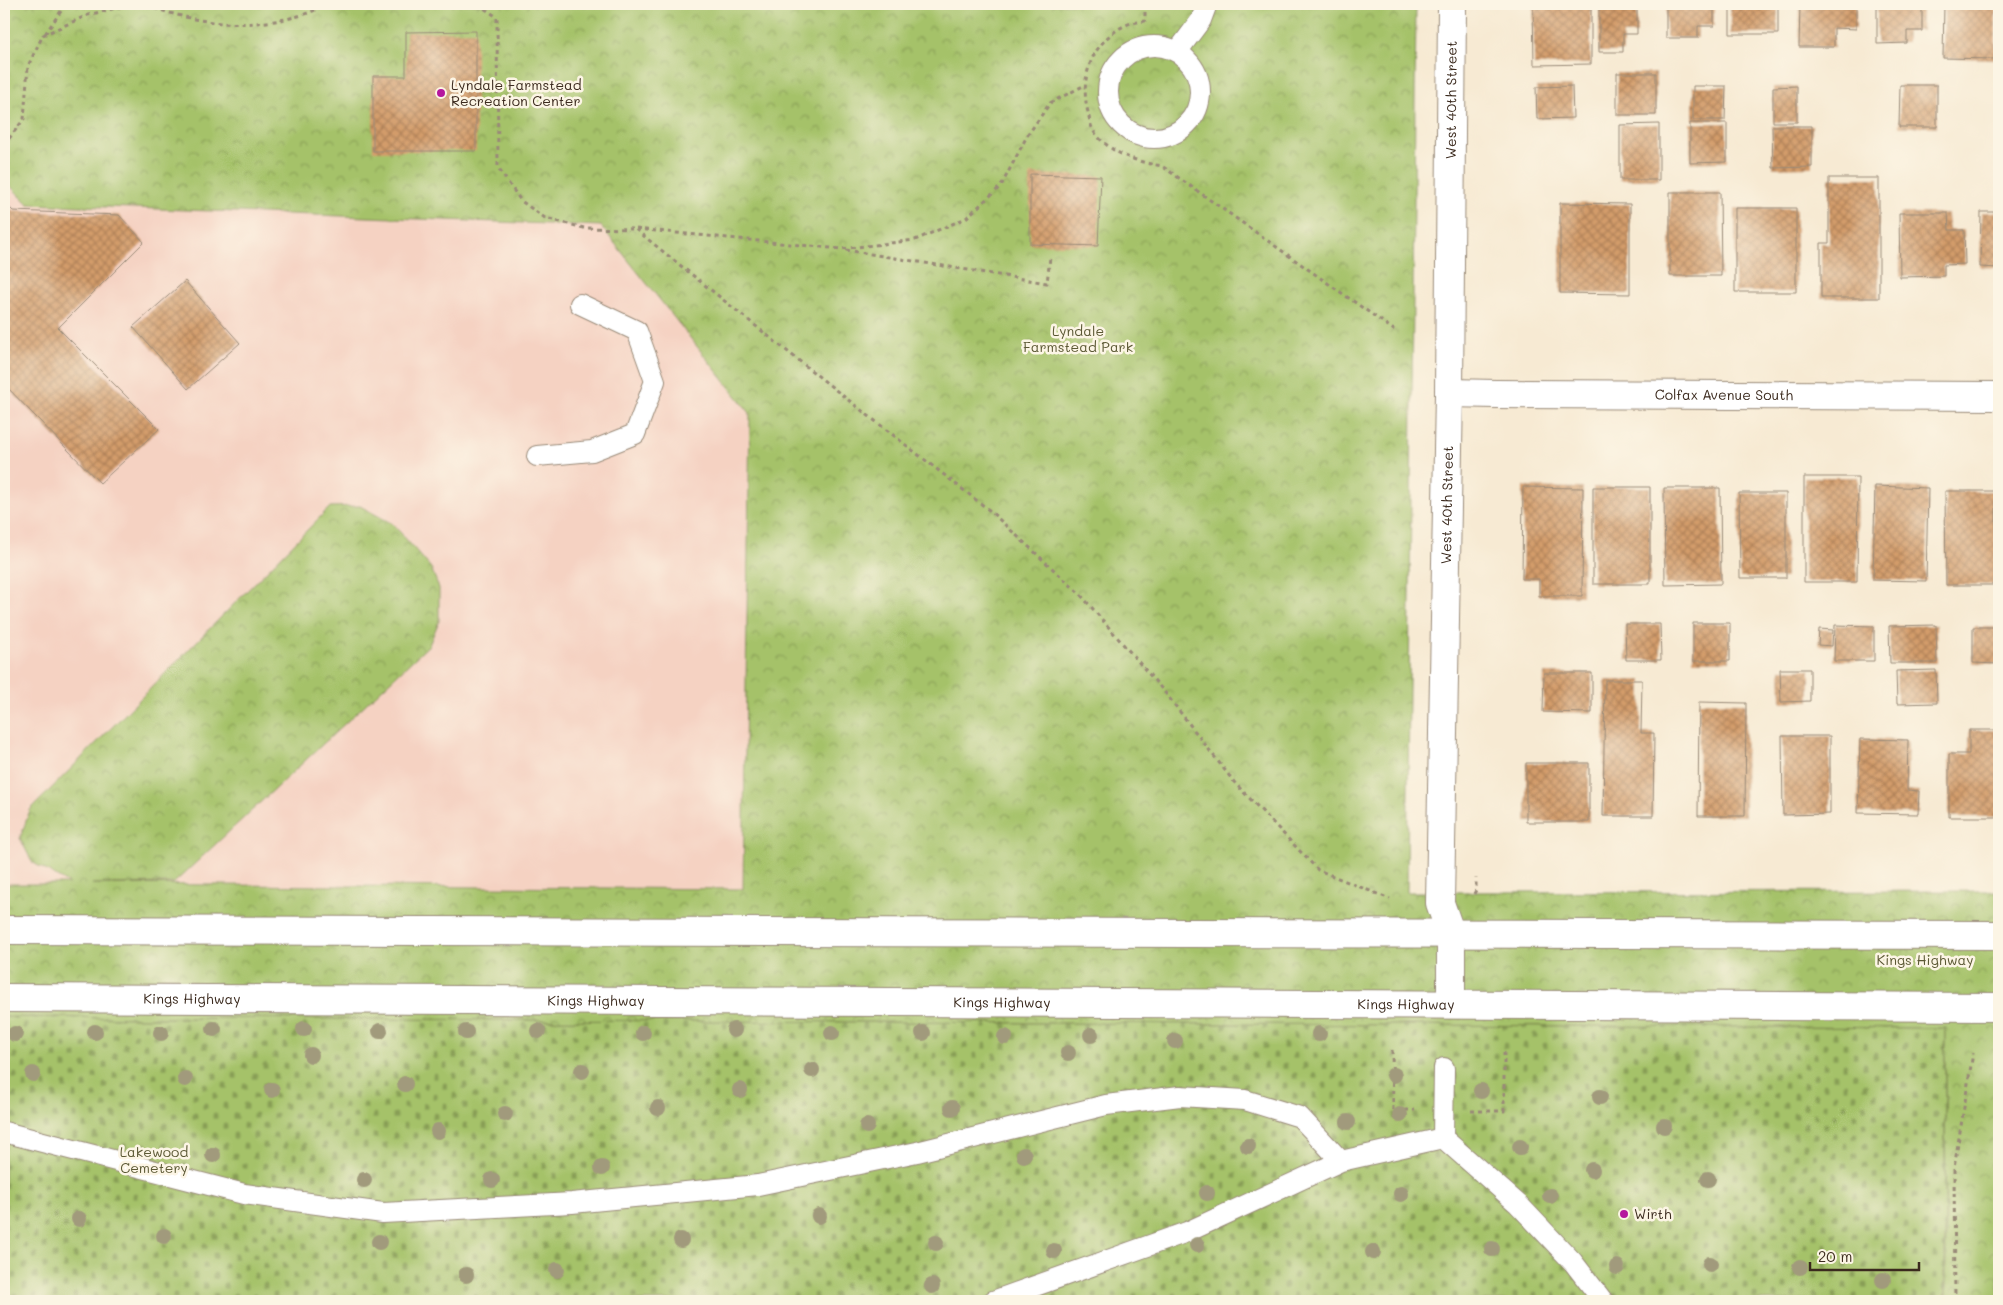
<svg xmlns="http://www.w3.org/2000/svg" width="2003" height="1305" viewBox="0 0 2003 1305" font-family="Mali,sans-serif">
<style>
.built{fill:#f5d2c2}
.cemetery{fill:url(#cemetery-stones);stroke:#707644}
.park{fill:url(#park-crowns);stroke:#707644}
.building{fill:url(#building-cross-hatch)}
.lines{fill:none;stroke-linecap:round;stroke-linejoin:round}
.service-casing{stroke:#998a78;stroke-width:22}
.minor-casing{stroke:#998a78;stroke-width:30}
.tertiary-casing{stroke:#998a78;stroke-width:30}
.path{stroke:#998a78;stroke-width:3;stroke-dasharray:4 4;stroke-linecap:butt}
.service{stroke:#fff;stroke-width:20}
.minor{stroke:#fff;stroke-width:28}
.tertiary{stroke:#fff;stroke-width:28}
.tree{fill:#a19a7c}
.poi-dot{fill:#b5179e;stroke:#fcf5e5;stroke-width:2}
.labels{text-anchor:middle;stroke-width:5;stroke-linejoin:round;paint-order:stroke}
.poi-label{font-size:14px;fill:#3b2a1e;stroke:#fcf5e5;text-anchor:start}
.street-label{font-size:14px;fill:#3b2a1e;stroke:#fcf5e5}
.park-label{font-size:14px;fill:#5b5834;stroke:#fcf5e5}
</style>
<defs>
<pattern id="cemetery-stones" width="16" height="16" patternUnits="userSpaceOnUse" patternTransform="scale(1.25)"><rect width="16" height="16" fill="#a5c269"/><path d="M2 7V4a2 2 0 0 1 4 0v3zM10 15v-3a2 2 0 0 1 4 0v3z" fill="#889e56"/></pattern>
<pattern id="park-crowns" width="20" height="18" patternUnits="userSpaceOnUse" patternTransform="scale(1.25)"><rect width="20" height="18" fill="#a5c269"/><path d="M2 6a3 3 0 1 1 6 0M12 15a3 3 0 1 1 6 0" fill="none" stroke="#889e56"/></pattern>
<pattern id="building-cross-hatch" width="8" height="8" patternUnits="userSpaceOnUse" patternTransform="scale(1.25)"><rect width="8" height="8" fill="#d39c6b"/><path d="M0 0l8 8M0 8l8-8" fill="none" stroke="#ac7f57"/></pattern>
</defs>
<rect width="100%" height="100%" fill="#fcf5e5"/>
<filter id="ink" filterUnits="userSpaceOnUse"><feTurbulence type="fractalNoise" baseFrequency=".02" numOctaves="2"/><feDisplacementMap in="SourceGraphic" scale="10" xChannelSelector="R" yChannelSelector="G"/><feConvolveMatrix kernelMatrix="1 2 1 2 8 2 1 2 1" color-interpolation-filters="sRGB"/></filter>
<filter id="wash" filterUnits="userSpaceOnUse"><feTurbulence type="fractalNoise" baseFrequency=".0096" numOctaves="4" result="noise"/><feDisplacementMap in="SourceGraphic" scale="20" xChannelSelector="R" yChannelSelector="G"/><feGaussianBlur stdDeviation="1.12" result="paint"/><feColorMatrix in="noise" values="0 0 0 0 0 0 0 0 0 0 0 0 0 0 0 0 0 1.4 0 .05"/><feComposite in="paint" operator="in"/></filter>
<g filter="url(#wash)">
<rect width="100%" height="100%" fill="#f7ead3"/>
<path class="built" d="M4,180l24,24 573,22 149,186 -7,477 -739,-5z"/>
<path class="cemetery" d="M4,1017l1941,11v273h-1941z"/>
<path class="park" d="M4,4h1412l-9,888 592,-1v410h-53l-1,-273 -1941,-11v-133h65l-37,-22 -12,-24 10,-28 300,-303 30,-1 33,18 38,44 8,20v33l-10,24 -255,238 -82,1 651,5 7,-476 -149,-187 -573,-22 -24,-24z"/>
<g id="blocks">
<path class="building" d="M1533,4h58v60l-57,1z
M1599,4h38v30h-14v18h-24z
M1666,4h48v22h-16v12h-32z
M1730,4h48v30h-48z
M1800,4h56v25l-22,-1v19h-35z
M1877,4h45v27h-15v12l-30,1z
M1944,4h52v55l-53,-1z
M476,31v120h-103v-75h33v-44z
M1617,73h39v42h-39z
M1900,85h37v42h-38z
M1572,86l1,32 -36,1 -1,-32z
M1693,86h33l-1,34h-32z
M1797,86v36h-24v-35z
M1690,123h37v39l-37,1z
M1659,124v56h-39v-55z
M1772,126h40v41l-39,1z
M1030,174l71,2 -3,70 -68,-2z
M1829,178h50v120h-58v-55h8z
M1670,192h50l1,84h-51z
M4,202l9,9 106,4 25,27 -86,86 101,101 -59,54 -96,-99z
M1560,203l70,1v90l-70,-1z
M1735,208h61v84h-61z
M1981,212h18v56l-19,-1z
M1899,213h49l1,17h15l1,34 -21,1v11l-44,1z
M185,281l55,62 -52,46 -55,-62z
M1804,477h54l-1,105h-53z
M1875,486l53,2 -2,93 -53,-1z
M1523,487l60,1 -1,108h-43v-17h-17z
M1593,487h57v97h-57z
M1664,488h56l1,96 -56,1z
M1945,491h51v94h-50z
M1739,493h47v85h-46z
M1693,623h37v38h-37z
M1625,624h35l1,36h-35z
M1835,625l39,1v35h-40z
M1936,625l1,38h-47l-1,-37z
M1973,627h26v37l-26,-1z
M1819,629l14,1 -1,16 -14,-1z
M1780,669h30v32l-29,1z
M1936,670l1,33 -40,1 -1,-33z
M1544,673h48v40l-49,-1z
M1605,680h37l-1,53h13l-1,83h-50z
M1699,702l47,1 -1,113h-47z
M1969,730h30v87h-50v-63h20z
M1782,736h48v78l-47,1z
M1860,739l48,1 -1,50 12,1 -1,23 -60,-1z
M1526,763h63v59h-63z"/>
</g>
</g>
<g filter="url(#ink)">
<use href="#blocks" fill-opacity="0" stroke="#998a78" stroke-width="1"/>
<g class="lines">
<defs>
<path id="service" d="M1108 92a46 46 0 1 1 92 0a46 46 0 1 1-92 0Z
M1177,52l24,-32 6,-16
M537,456l55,-5 43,-17 20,-53 -18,-50 -57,-27
M4,1132l240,62 139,19 189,-10 186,-18 159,-33 189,-47 74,-9 65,4 55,17 41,44
M1443,1138l75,66 55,58 30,39
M1443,1138l1,-70
M993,1301l194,-69 154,-71 102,-23"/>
<g id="minor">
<path id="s1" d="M1449,393l47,1 503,2"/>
<path id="s2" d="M1451,1004v-70l-11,-31 9,-510 3,-389"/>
</g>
<g id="tertiary">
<path d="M4,930l1995,5"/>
<path id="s3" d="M4,998l1995,9"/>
</g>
</defs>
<use href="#service" class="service-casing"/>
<use href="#minor" class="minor-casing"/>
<use href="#tertiary" class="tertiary-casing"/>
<path class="path" d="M139,4c22,6 45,14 67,17 33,6 92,2 120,-17
M478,4l19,13 1,151 23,33 24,17 39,10 51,1 198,159 156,122 91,84 87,101 67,87 84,88 72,29
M1145,4v17c-6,1 -13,1 -19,4 -32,15 -46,49 -39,83 2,7 3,19 8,25 16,21 42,29 67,33l232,164
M45,34l21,-30
M4,145l20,-26 4,-53 15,-31 45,-20 44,-11
M636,229l205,20 74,-9 51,-22 35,-32 26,-50 23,-33 35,-18
M846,250l201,33 3,-26
M1474,894l2,-4v-12
M1392,1050l1,60h22
M1471,1111h33v-61
M1955,1301l-1,-133 19,-115"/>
<use href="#service" class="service"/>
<use href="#minor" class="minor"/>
<use href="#tertiary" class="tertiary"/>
</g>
<g class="tree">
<circle cx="214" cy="1029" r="8"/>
<circle cx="304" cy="1029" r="8"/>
<circle cx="734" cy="1030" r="8"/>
<circle cx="380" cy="1031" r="8"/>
<circle cx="538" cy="1031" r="8"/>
<circle cx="95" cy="1032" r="8"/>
<circle cx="466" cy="1032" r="8"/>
<circle cx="161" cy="1033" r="8"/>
<circle cx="643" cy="1033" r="8"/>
<circle cx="832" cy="1033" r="8"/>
<circle cx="923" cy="1033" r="8"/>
<circle cx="15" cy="1034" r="8"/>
<circle cx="1319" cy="1034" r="8"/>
<circle cx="1091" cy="1035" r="8"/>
<circle cx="1005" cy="1037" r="8"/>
<circle cx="1175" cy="1041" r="8"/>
<circle cx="1068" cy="1053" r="8"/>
<circle cx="311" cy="1055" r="8"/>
<circle cx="812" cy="1070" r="8"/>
<circle cx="582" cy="1071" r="8"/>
<circle cx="33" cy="1074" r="8"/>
<circle cx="1394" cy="1075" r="8"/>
<circle cx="185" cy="1079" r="8"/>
<circle cx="405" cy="1084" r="8"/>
<circle cx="272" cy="1090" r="8"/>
<circle cx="740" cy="1090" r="8"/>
<circle cx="1481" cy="1091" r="8"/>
<circle cx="1600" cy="1097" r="8"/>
<circle cx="658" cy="1108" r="8"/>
<circle cx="952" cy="1108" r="8"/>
<circle cx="505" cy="1114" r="8"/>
<circle cx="1400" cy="1115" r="8"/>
<circle cx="1348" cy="1122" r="8"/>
<circle cx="867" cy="1126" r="8"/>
<circle cx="1664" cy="1126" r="8"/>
<circle cx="438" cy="1131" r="8"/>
<circle cx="1248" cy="1146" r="8"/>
<circle cx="1520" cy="1147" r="8"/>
<circle cx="213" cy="1155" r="8"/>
<circle cx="1024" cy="1155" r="8"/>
<circle cx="602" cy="1168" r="8"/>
<circle cx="1592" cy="1170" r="8"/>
<circle cx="1708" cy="1179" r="8"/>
<circle cx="364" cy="1180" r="8"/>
<circle cx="492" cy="1180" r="8"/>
<circle cx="1207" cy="1193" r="8"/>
<circle cx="1401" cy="1194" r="8"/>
<circle cx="1550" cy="1196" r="8"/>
<circle cx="819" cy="1216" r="8"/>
<circle cx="79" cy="1219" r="8"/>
<circle cx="164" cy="1236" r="8"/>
<circle cx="681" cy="1240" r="8"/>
<circle cx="379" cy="1242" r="8"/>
<circle cx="936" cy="1243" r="8"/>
<circle cx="1197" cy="1245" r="8"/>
<circle cx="1492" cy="1249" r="8"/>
<circle cx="1054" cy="1251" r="8"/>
<circle cx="1373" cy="1252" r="8"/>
<circle cx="1710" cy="1264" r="8"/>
<circle cx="1617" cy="1267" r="8"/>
<circle cx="1800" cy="1267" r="8"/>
<circle cx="557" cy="1270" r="8"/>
<circle cx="466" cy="1275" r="8"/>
<circle cx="1883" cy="1280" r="8"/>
<circle cx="932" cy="1286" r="8"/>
</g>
</g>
<g class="poi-dot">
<circle cx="441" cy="93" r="5"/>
<circle cx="1624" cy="1214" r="5"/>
</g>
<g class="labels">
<g class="poi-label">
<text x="451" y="90">Lyndale Farmstead<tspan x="451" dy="16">Recreation Center</tspan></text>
<text x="1634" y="1219">Wirth</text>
</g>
<g class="street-label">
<text dy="5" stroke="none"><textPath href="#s2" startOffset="906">West 40th Street</textPath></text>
<text dy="5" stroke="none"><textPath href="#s1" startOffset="275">Colfax Avenue South</textPath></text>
<text dy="5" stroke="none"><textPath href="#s2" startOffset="501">West 40th Street</textPath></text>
<text dy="5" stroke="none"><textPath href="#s3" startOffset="188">Kings Highway</textPath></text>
<text dy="5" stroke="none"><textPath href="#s3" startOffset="592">Kings Highway</textPath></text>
<text dy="5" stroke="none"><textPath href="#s3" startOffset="998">Kings Highway</textPath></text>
<text dy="5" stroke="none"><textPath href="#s3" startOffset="1402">Kings Highway</textPath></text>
</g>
<g class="park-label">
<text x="1078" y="336">Lyndale<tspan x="1078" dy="16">Farmstead Park</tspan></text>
<text x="1925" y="965">Kings Highway</text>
<text x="154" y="1157">Lakewood<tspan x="154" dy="16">Cemetery</tspan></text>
</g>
</g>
<rect width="2003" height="1305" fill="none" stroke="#fcf5e5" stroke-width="20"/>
<path d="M1810 1262v8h109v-8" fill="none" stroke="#3b2a1e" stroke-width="2.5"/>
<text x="1818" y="1262" font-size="15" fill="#3b2a1e" stroke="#fcf5e5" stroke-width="4" paint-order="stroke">20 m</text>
</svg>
